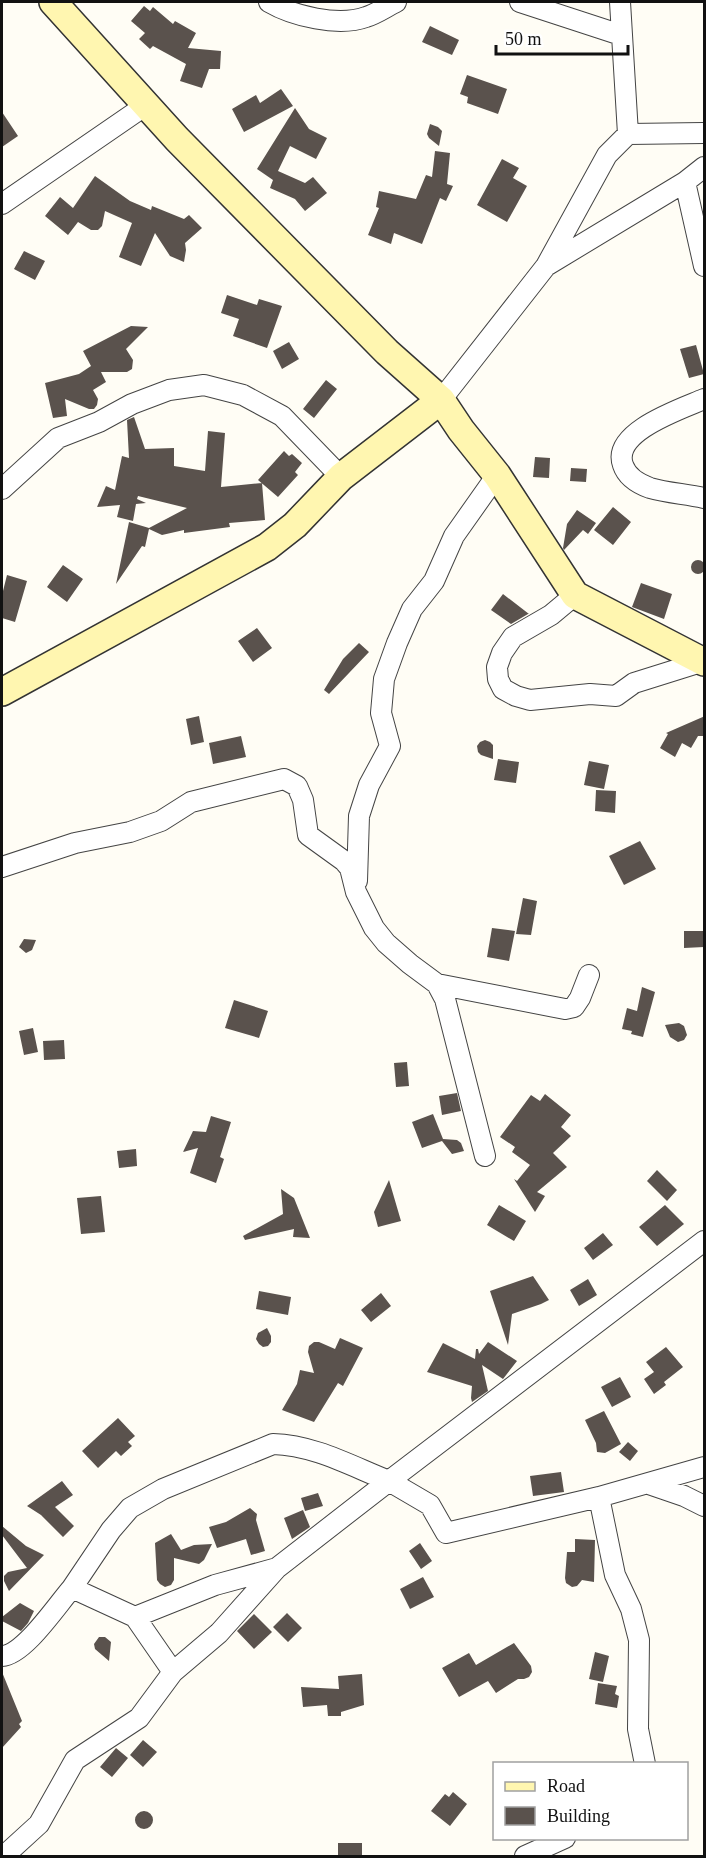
<svg xmlns="http://www.w3.org/2000/svg" width="706" height="1858" viewBox="0 0 706 1858" font-family="Georgia,serif">
<style>
.building{fill:#5a524d}
.lines{fill:none;stroke-linecap:round;stroke-linejoin:round}
.street-casing{stroke:#444;stroke-width:22}
.secondary-casing{stroke:#333;stroke-width:30}
.street{stroke:#fff;stroke-width:20}
.secondary{stroke:#fff6b0;stroke-width:27}
</style>
<rect width="100%" height="100%" fill="#fffdf5"/>
<path class="building" d="M144,6l6,5 3,-4 20,17 2,-3 21,12 -8,15 33,3 -1,18h-11l-7,19 -22,-7 6,-17 -33,-18 -3,3 -11,-10 6,-6 -14,-12z
M430,26l29,14 -7,15 -30,-13z
M467,75l40,14 -9,25 -31,-11 1,-6 -8,-3z
M281,89l12,17 -49,26 -12,-23 24,-14 4,8z
M295,108l14,21 18,9 -11,21 -26,-13 -12,25 27,12 8,-6 14,16 -22,18 -10,-12 -25,-11 3,-8 -16,-11z
M2,112l16,24 -16,11z
M430,124l8,3 4,4 -3,15 -10,-8 -2,-4z
M435,151l15,2 -3,31 6,2 -7,15 -6,-3 -18,46 -28,-11 -3,11 -23,-9 11,-27 -3,-1 3,-16 37,8 10,-24 6,2z
M502,159l17,9 -6,10 14,8 -20,36 -30,-17z
M95,176l35,25 21,9 1,-4 32,13 5,-4 13,13 -17,15 1,7 -2,12 -14,-6 -15,-23 -14,33 -22,-9 13,-34 -27,-12 -3,15 -4,4h-7l-13,-8 -10,13 -23,-19 15,-19 13,11z
M24,251l21,10 -10,19 -21,-11z
M227,295l30,10 2,-6 23,7 -15,42 -34,-12 6,-17 -18,-6z
M131,326l17,1 -22,22 7,11 -1,9 -5,3h-26l5,10 -13,8 5,9 -1,6 -3,4h-5l-24,-10 2,17 -14,2 -8,-35 34,-9 12,-8 -8,-15z
M289,342l10,17 -17,10 -9,-18z
M696,345l8,29 -15,4 -9,-29z
M326,380l11,9 -23,29 -11,-9z
M134,417l11,32 29,-1v18l31,5 3,-40 17,2 -4,54 41,-4 3,37 -36,3 1,4 -46,6v-3l-22,5 -13,-6 -4,18 -3,-1 -26,38 13,-62 20,6 38,-20 -49,-12 -1,3 9,4 -10,1 -3,17 -16,-4 3,-12 -23,2 9,-21 9,4 7,-34 7,2 -2,-38z
M284,451l5,5 3,-2 10,9 -7,9 3,3 -20,22 -20,-17z
M535,457l15,1 -1,20 -16,-1z
M571,468l16,1 -1,13 -16,-1z
M613,507l18,15 -18,23 -19,-15z
M577,510l19,13 -8,11 -5,-4 -19,20 -1,-2 4,-24z
M691 567a7 7 0 1 1 14 0a7 7 0 1 1-14 0Z
M63,565l20,14 -16,23 -20,-15z
M7,575l20,6 -12,41 -13,-4v-23z
M641,583l31,11 -8,25 -32,-12z
M503,594l26,20h-1l-17,10 -20,-14z
M257,628l15,20 -19,14 -15,-21z
M359,643l10,9 -40,42 -5,-4 19,-31z
M199,716l5,26 -13,3 -5,-26z
M705,716v20h-7l-7,12 -9,-5 -7,14 -15,-9 8,-14 -2,-1z
M241,736l5,21 -33,7 -4,-21z
M485,740l5,2 3,3v14l-12,-4 -3,-3 -1,-6 3,-4z
M498,759l21,3 -3,21 -22,-3z
M589,761l20,4 -5,24 -20,-4z
M596,790l20,1 -1,22 -20,-2z
M640,841l16,28 -32,16 -15,-29z
M523,898l14,3 -6,34 -15,-1z
M492,928l23,3 -6,30 -22,-4z
M684,931h19l1,16 -20,1z
M24,939l12,1 -4,10 -6,3 -7,-6z
M642,987l13,5 -12,45 -12,-3 1,-3 -10,-2 5,-21 10,3z
M234,1000l34,11 -9,27 -34,-10z
M679,1023l5,3 3,9 -3,5 -6,2 -8,-5 -5,-12z
M33,1028l5,24 -14,3 -5,-24z
M64,1040l1,19 -21,1 -1,-19z
M407,1062l2,24 -13,1 -2,-24z
M457,1093l4,18 -19,4 -3,-19z
M545,1094l26,21 -10,12 10,9 -18,17 14,14 -30,25 8,4 -10,16 -21,-33 3,2 13,-16 -18,-13 3,-5 -15,-10 31,-42 9,6z
M433,1114l10,25 14,1 4,3 3,8 -12,3 -10,-13 -20,7 -10,-26z
M211,1116l20,6 -11,35 4,2 -8,24 -26,-10 8,-25 -15,4 10,-21 13,1z
M136,1149l1,17 -18,2 -2,-17z
M657,1170l20,20 -10,11 -20,-20z
M389,1180l12,41 -23,6 -4,-15z
M281,1189l13,9 16,40 -17,-1 1,-8 -49,11 -2,-4 40,-22z
M101,1196l4,36 -24,2 -4,-36z
M499,1205l27,16 -12,20 -27,-16z
M665,1205l19,19 -27,22 -18,-19z
M603,1233l10,12 -20,15 -9,-12z
M533,1276l16,24 -8,4 -29,10 -4,31 -18,-54z
M588,1279l9,16 -18,11 -9,-16z
M259,1291l32,6 -3,18 -32,-6z
M381,1293l10,13 -20,16 -10,-12z
M267,1328l4,8v6l-3,4 -5,1 -4,-3 -3,-5 2,-6z
M340,1338l23,10 -20,38 -5,-3 -24,39 -32,-12 15,-26 3,-14 14,3 -6,-21 1,-6 5,-4h5l16,7z
M488,1342l29,19 -14,18 -21,-14 6,26 -16,11 -1,-4 1,-12 -45,-14 16,-29 32,16 1,-10h2l1,5z
M666,1347l17,20 -19,15 2,3 -12,9 -10,-15 10,-7 -8,-10z
M620,1377l11,20 -19,10 -11,-20z
M604,1411l17,33 -16,9 -8,-1 -1,-9 -11,-23z
M118,1418l17,18 -7,6 4,4 -11,10 -5,-5 -18,17 -16,-17z
M628,1442l10,9 -8,10 -11,-9z
M561,1472l3,20 -31,4 -3,-20z
M62,1481l11,14 -18,12 19,19 -11,11 -22,-22 -14,-9z
M318,1493l5,13 -18,5 -4,-13z
M250,1508l7,6 -1,6 9,31 -14,4 -5,-16 -29,9 -8,-21 17,-5z
M303,1510l7,17 -18,12 -8,-21z
M2,1526l24,20 18,9 -35,36 -5,-10v-5l4,-4 19,-4 -25,-33z
M171,1534l10,16 13,-5 18,-1 -8,16 -5,4 -25,-6v22l-3,5 -6,2 -5,-3 -3,-4 -2,-37z
M575,1539l20,1 -1,42 -12,-2 -5,6 -5,1 -6,-4 -1,-5 2,-26h8z
M420,1543l12,18 -11,8 -12,-18z
M423,1577l11,20 -24,12 -10,-20z
M20,1603l14,8 -6,12 -7,8 -19,-10v-4z
M287,1613l15,15 -14,14 -15,-15z
M254,1614l18,18 -18,17 -17,-18z
M99,1637h6l6,5 -2,19 -14,-12 -1,-5z
M514,1643l17,23 1,6 -3,5 -5,2h-6l-22,14 -8,-12 -29,16 -17,-29 27,-15 7,12z
M595,1652l14,4 -6,26 -14,-3z
M2,1672l20,49 -3,3 2,3 -19,21z
M362,1674l2,31 -23,7v4h-13l-1,-11 -24,2 -2,-20 38,2 -1,-13z
M598,1683l19,3 -2,8 4,2 -2,12 -22,-4z
M143,1740l14,12 -14,15 -13,-12z
M116,1748l12,10 -16,19 -12,-10z
M453,1792l14,12 -17,22 -19,-15 14,-17 4,3z
M135 1820a9 9 0 1 1 18 0a9 9 0 1 1-18 0Z
M338,1843h24v14h-24z"/>
<g class="lines">
<defs>
<path id="street" d="M269,2c24,14 69,25 97,15 10,-3 20,-10 30,-15
M520,2l101,33
M620,2l8,132
M685,182l19,84
M2,204l144,-99
M546,266l139,-84 19,-15
M704,399c-23,10 -93,33 -81,66 4,12 16,19 27,23 17,5 37,6 54,10
M441,400l105,-134 61,-111 21,-21 76,-1
M2,489l56,-51 41,-16 33,-18 37,-14 35,-5 39,10 39,21 59,61
M575,595l-24,20 -38,22 -11,16 -5,14 1,12 5,10 13,7 14,4 60,-6 26,2 18,-13 67,-21
M2,867l73,-24 55,-11 31,-11 30,-19 93,-23 13,7 6,14 5,35 36,26 6,7 6,24 18,36 12,15 24,21 27,20 128,25 9,-2 6,-9 9,-23
M357,881l2,-65 10,-31 21,-39 -9,-33 3,-34 13,-36 15,-34 22,-28 20,-45 43,-61
M437,984l8,15 40,157
M649,1484l35,12 20,10
M599,1497l16,78 16,34 8,31 -1,89 7,35
M72,1588l39,-58 19,-22 33,-19 110,-45c41,1 78,22 116,37l315,-240
M135,1617l80,-32 62,-17
M2,1656c22,-1 55,-51 70,-68l63,29 38,55
M4,1856l35,-32 36,-64 64,-42 34,-46 46,-39 58,-65 112,-87 41,24 16,28 153,-36 105,-30
M525,1856l40,-18"/>
<path id="secondary" d="M53,2l124,137 210,213 54,48 20,30 36,45 78,120 129,67
M2,692l265,-145 28,-22 46,-48 100,-77"/>
</defs>
<use href="#street" class="street-casing"/>
<use href="#secondary" class="secondary-casing"/>
<use href="#street" class="street"/>
<use href="#secondary" class="secondary"/>
</g>
<rect width="706" height="1858" fill="none" stroke="#111111" stroke-width="6"/>
<rect x="493" y="1762" width="195" height="78" fill="#ffffff" stroke="#a0a0a0" stroke-width="1.5"/>
<rect x="505" y="1782" width="30" height="9" fill="#fff6b0" stroke="#a0a0a0" stroke-width="1.5"/>
<text x="547" y="1792" font-size="18" fill="#111111">Road</text>
<rect x="505" y="1807" width="30" height="18" fill="#5a524d" stroke="#a0a0a0" stroke-width="1.5"/>
<text x="547" y="1822" font-size="18" fill="#111111">Building</text>
<path d="M496 45v9h132v-9" fill="none" stroke="#111111" stroke-width="3"/>
<text x="505" y="45" font-size="18" fill="#111111" stroke="#ffffff" stroke-width="4.5" paint-order="stroke">50 m</text>
</svg>
